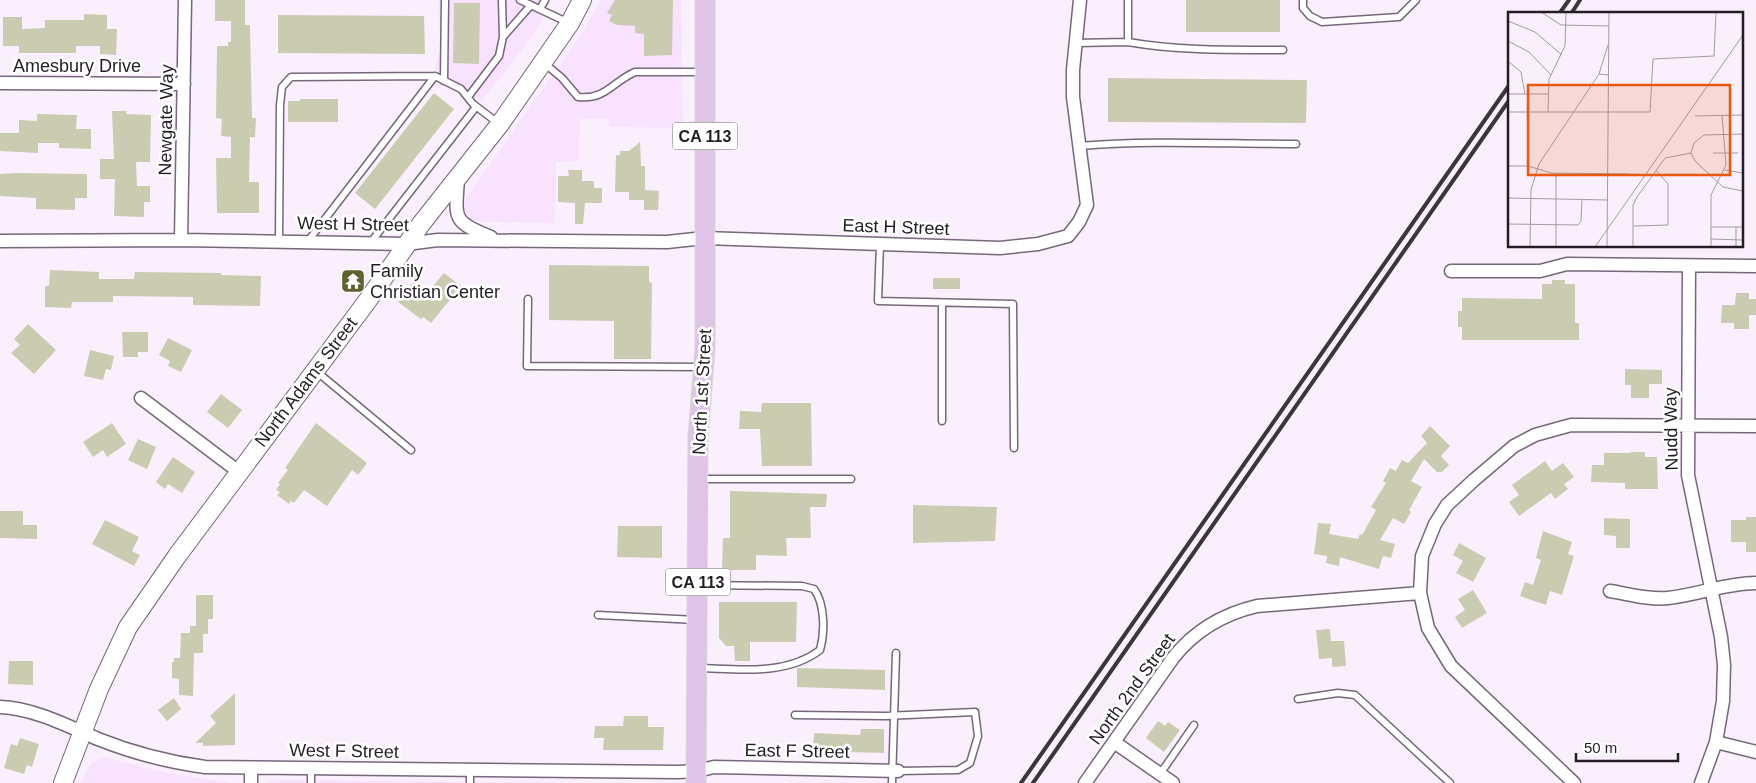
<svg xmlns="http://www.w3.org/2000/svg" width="1756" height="783" viewBox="0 0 1756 783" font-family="Arial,sans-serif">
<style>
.built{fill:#f8e2ff}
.building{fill:#caccb2}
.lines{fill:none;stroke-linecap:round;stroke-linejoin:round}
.lane-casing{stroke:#76677b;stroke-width:9}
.street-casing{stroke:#76677b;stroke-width:15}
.secondary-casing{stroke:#76677b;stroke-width:20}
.primary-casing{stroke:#d7d6d8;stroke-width:21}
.lane{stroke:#fff;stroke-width:6}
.street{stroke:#fff;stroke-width:12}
.secondary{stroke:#fff;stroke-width:18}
.primary{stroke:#dfc4e7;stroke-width:19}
.rail{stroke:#3b353d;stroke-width:4}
.labels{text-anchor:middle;stroke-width:5;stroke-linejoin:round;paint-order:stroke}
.shield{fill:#fff;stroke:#656166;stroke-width:1}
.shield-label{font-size:16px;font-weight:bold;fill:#231d25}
.street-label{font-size:18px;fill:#231d25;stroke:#fff}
.poi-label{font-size:18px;fill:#231d25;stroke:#fff;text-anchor:start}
.inset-road{fill:none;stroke:#a49ba7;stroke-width:1}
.view{fill:#e8590c;fill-opacity:0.15;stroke:#e8590c;stroke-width:2.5}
.inset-edge{fill:none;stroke:#231d25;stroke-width:2.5}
</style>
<rect width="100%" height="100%" fill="#faeffd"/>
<path class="built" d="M439,0h113l-18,34 -52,67 -47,-32 5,-19z
M601,0h80l2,128 -74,-1 -1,-8h-28l-1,42 -23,1 -1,61 -74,-1 -11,-2 -6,-9 2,-13 115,-163z
M104,757l62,16 65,10h-151l11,-20z
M278,780l293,3h-304z"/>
<path class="building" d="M215,0h30v25h5l2,93h4l-1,19h-5l-1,45h10v31h-42l-1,-55h15v-21l-10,-1 1,-17 -6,-1 1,-72h11v-4h3v-21h-16z
M615,0h58l-1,55 -28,1v-22l-9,-1v-7l-18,-1 -8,-4 3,-6 -5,-2z
M1186,0h94v32h-94z
M454,3h26l-1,61 -26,-1z
M84,14l23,1v14h10l-1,26 -16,-1v-8h-24v7h-57v-7h-16v-29h19v12l23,-1v-8h39z
M278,15l146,1 1,38 -147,-1z
M1108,78l199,2 -1,43 -198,-1z
M434,93l20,16 -79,100 -20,-16z
M300,99h38v23h-50v-21h12z
M112,111h15l-1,3 25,1 -1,47h-14l1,24h13v16h-6v15l-30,-1 1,-37h-15v-20h14z
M37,114l40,1 -1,14h15v20l-32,-1v-5h-21v10l-38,-2v-18h19v-13l18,1z
M640,142l1,24h4v24l14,1 -1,19h-14v-10h-15v-8h-14l1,-37h4v-4h9z
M568,170h14v11h12v7h8v15h-17l-2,21h-8v-21l-17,-1v-26h11z
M16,173l71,1v24h-12v12l-39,-1v-11l-36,-2v-22z
M549,265l100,1v16l3,1 -1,76h-37v-38l-65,-1z
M50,270l49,2v7h35l1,-7 86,1v2l40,1 -1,30 -67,-1v-8l-80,-1v6h-41l-1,6 -26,-1v-21h4z
M444,273l17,13 -30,37 -8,-6 -2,2 -23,-17 15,-20 15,10z
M933,278h27v11h-27z
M1552,280h13v4h10v39h4v17h-117v-13h-4v-16h4v-13l80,1v-15h10z
M1736,293h13v6h7v16h-7v14h-15v-6h-13l1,-18h13z
M28,324l28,26 -22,24 -23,-21 9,-8 -6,-6z
M122,332h26v20h-10v5h-15z
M168,338l24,12 -11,22 -13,-6 2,-5 -11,-6z
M90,350l24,6 -3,14 -5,-1 -3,11 -19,-4z
M1625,369l37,1v14h-13v14h-18v-13h-6z
M221,394l21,16 -14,18 -21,-16z
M762,403h49l1,63h-50l-2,-37h-21l1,-18 21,1z
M112,423l14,21 -19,13 -4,-7 -10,7 -10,-15z
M316,423l51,40 -9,12 -6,-5 -25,36 -23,-16 -10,13 -3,-2 -2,3 -12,-9 3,-3 -4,-2 4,-6 -2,-1 10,-13 -3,-2z
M1430,426l20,20 -9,10 8,9 -7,7h-5l-13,-13 -13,22 11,6 -13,23 2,2 -7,12 -11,-6 -13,22 15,4 -4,14 -8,-2 -4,13 -39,-12 -1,9 -13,-3 1,-7 -13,-2 4,-31 13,1 -2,10 29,5 2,-5 2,1 14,-25 -5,-3 15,-24 -3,-2 7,-13 6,3 6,-11 6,3 19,-20 -6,-7z
M138,439l18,8 -9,22 -19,-9z
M1631,452h14v5h12l1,32h-33v-6l-34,-1 1,-17h12v-12h27z
M173,457l22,15 -13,21 -14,-9 -3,5 -9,-7z
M1545,461l7,10 11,-8 11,14 -10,7 4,5 -13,10 -4,-6 -32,23 -10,-14 10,-7 -7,-10z
M730,491l97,3 -1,13h-16l1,31h-25l1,18 -31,-1v15h-34l1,-32h7z
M913,505l84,2 -2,34 -82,2z
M0,511h23v14h14v14l-37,-1z
M1746,517h10v35h-10v-10h-15v-22h15z
M1604,518l26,1v29h-14v-12l-12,-1z
M105,520l34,17 -7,14 8,4 -6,11 -42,-22z
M618,526h44v32l-45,-1z
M1543,531l29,11 -4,12 6,2 -12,39 -12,-4 -4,14 -26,-9 5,-14 8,3 8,-25 -5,-2z
M1459,543l27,15 -13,24 -17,-9 7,-12 -10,-6z
M1473,590l14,23 -25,15 -7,-11 10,-7 -7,-11z
M196,595h17v24h-5v15h-5v19h-9l-1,43 -14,-1v-16l-7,-1v-16h2v-4h6l1,-25h9v-7h6z
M719,602h78l-1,40h-46v19h-15l-1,-15h-8l-7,-8z
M1330,629l1,12h13l2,25 -14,1v-9l-13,1 -3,-29z
M9,661h24v24l-25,-1z
M797,668l88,2v20l-88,-3z
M235,693v52l-32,1v-3h-8l21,-20 -6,-7z
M174,698l7,11 -14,12 -9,-11z
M624,716h24v11h16l-1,23h-60l1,-12h-10l1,-12h28z
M1158,721l7,5 3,-4 12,8 -16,22 -18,-14z
M861,729h23v24l-71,-2 1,-18 46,2z
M20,738l19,6 -7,23 -5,-2 -3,9 -20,-6 7,-24 6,2z"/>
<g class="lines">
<defs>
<path id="lane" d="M502,0l1,37
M520,0l49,23
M1303,0v8l7,8 12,6 77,-5 17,-17
M540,9l5,-9
M1128,42c51,9 103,8 155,8
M1076,43l52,-1v-42
M544,63l18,15 16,19c28,3 34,-15 57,-25h67
M444,81l1,-81
M468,97l31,-41 4,-19 28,-32
M1079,146c72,-6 145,-2 217,-2
M279,241l1,-136 2,-18 9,-10 144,-1 26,13 12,15 25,19
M308,241l127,-165
M371,242l105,-135
M880,244l-2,57 135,3 1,144
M528,299l-1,67 175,1
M942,303v118
M316,371l95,79
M699,479h152
M698,585l104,1 12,3c11,15 11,43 6,61 -34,26 -81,19 -121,18
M598,615l98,5
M1298,699l40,-6 17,2 95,88
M795,715l90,1 90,-4 3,24 -8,27 -12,7 -60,1
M311,768v15
M470,770v13
M1160,774l34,-49
M892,783l4,-130"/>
<path id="street" d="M0,83l184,1
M458,177c-2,41 -8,44 33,60
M181,240l4,-240
M0,241l181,-1 225,4 32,-4 229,2 37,-4 296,10 38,-4 30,-8 11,-14 8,-17 -14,-108v-27l7,-70
M1689,266l-1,209 33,162 3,28 -1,36 -7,41 -15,41
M1451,271h89l27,-7 189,2
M141,398l98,74
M1610,591c19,3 39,9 58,7 29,-3 58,-15 88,-15
M0,707c33,1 68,19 98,32 35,14 70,23 107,28l472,5 20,-1 17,-4 184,4
M1114,742l59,41
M1716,742l40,10
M251,768v15
M1085,783l88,-125c22,-28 50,-44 84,-52l163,-13
M1574,783l-123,-117 -23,-38 -8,-35 2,-37 13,-32 12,-19 27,-25 40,-34 21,-11 36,-10 185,1"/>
<path id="secondary" d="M63,783l36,-94 29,-62 49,-71 191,-256 53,-76 79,-100 70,-101 12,-23"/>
<path id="primary" d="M696,783l2,-346 7,-88v-349"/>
</defs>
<use href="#lane" class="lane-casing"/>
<use href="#street" class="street-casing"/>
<use href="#secondary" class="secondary-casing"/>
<use href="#primary" class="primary-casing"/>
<use href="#lane" class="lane"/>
<use href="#street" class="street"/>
<use href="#secondary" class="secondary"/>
<use href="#primary" class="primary"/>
<path class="rail" d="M1559,14l10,-14
M1571,14l9,-14
M1021,783l489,-699
M1033,783l477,-684"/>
</g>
<defs>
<symbol id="temple-square" viewBox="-11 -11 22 22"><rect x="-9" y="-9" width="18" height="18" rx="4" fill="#5f622f" stroke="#fff"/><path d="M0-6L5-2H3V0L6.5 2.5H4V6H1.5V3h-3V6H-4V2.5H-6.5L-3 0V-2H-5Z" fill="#fff"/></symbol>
</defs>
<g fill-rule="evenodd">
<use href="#temple-square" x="339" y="267" width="28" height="28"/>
</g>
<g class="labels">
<g class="shield">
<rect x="672.5" y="122.5" width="65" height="27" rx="4"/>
<rect x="665.5" y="568.5" width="65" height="27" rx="4"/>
</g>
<g class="shield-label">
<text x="705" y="142">CA 113</text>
<text x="698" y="588">CA 113</text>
</g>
<g class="street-label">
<text x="77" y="72">Amesbury Drive</text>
<text transform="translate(166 120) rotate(-89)" y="6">Newgate Way</text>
<text transform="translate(353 224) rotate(1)" y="6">West H Street</text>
<text transform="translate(896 227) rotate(2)" y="6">East H Street</text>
<text transform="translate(306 382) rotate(-53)" y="6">North Adams Street</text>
<text transform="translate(702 392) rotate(-87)" y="6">North 1st Street</text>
<text transform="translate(1671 429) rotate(-91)" y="6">Nudd Way</text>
<text transform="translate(1132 689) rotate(-54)" y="6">North 2nd Street</text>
<text transform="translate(344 751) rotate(1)" y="6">West F Street</text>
<text transform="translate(797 751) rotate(1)" y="6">East F Street</text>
</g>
<g class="poi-label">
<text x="370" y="277">Family<tspan x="370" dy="21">Christian Center</tspan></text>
</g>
</g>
<g transform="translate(1508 12)">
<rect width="235" height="235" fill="#faeffd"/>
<path class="inset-road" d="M33,0l20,13 48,1M0,9l27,11 27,23M0,29l21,11 22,23M0,49l13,11 4,22M91,62l9,-29M0,82h41M0,100h142l3,-53 61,-3 2,-44M40,100l1,-33 16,-33 1,-34M187,104l48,-1M235,122l-39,1 -10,8 -3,10 4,8 28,26 20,4M205,141h25M0,154h20l23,7 80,1M217,158l18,3M0,186l100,2M0,212l70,1 3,-4 1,-22M126,214l34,-1v-41l-12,-14M203,215h32M203,227l32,1M22,235l1,-57 8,-26 60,-90 9,1M48,235v-74M87,235l148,-212M99,235l2,-235M125,235v-42l4,-8 28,-39 26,-5M203,235v-52l15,-30 -4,-50M228,235v-20"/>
<path class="view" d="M20,73h202v90h-202z"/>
<rect width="235" height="235" class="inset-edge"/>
</g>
<path d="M1576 753v8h102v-8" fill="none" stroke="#231d25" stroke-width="2.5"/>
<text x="1584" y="753" font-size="15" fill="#231d25" stroke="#ffffff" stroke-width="4" paint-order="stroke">50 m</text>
</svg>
